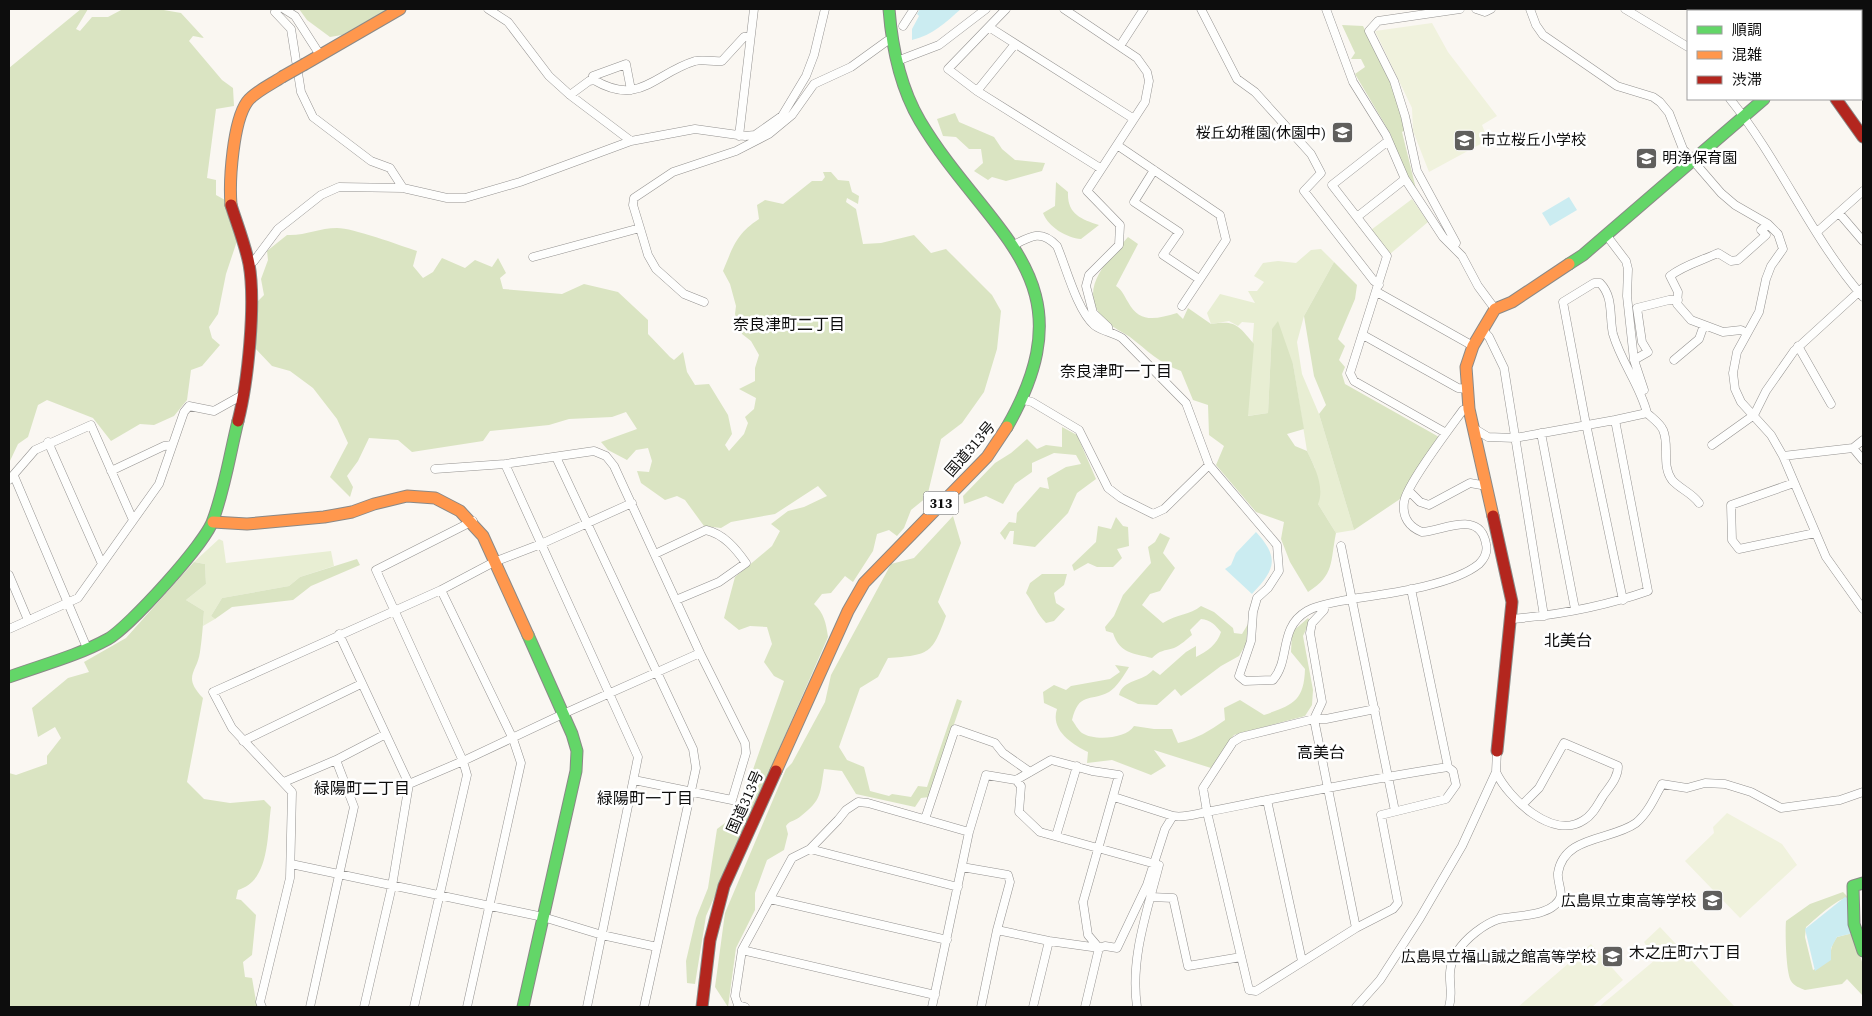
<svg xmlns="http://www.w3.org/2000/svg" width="1872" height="1016" viewBox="0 0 1872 1016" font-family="'Source Serif 4','Noto Sans JP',serif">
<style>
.green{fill:#e8eed3}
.forest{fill:#dae4c2}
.pitch{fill:#f0f2dd}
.water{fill:#cbecf1}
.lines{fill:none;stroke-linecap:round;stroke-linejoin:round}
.canal{stroke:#cbecf1;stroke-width:9}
.street-casing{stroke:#949290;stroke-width:9}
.fast-casing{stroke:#8a8987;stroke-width:13}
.slow-casing{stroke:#8a8987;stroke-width:13}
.jam-casing{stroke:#8a8987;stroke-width:13}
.street{stroke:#fefefd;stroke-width:8}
.fast{stroke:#63d668;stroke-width:11}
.slow{stroke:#ff974d;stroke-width:11}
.jam{stroke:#b3261e;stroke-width:11}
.slow-bridge-casing{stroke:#8a8987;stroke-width:13;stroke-linecap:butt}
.slow-bridge{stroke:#ff974d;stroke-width:11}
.labels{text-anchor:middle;stroke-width:5;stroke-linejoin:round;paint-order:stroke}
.shield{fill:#fff;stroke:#565656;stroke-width:1}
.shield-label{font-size:14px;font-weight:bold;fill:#0d0d0d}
.poi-label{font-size:15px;fill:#0d0d0d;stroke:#fff;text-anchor:end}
.street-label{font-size:15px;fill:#0d0d0d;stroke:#fff}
.neighbourhood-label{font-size:16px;fill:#0d0d0d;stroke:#fff}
</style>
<rect width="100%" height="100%" fill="#faf7f2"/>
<path class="green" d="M1412 199 1428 222 1390 254 1371 230Z
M1321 249 1334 262 1304 316 1297 342 1302 374 1319 414 1354 530 1336 533 1318 504 1315 468 1307 451 1293 364 1272 329 1268 413 1247 416 1254 323 1242 322 1238 326 1229 321 1211 324 1207 313 1220 294 1255 303 1248 291H1257L1264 282 1254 276 1263 263 1278 261 1296 263 1311 250Z
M219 539 223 541 226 563 331 551 334 566 300 577 289 586 222 598 211 616 215 619 203 626 204 611 186 600 206 584 205 564 194 562Z"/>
<path class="forest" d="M81 9H88L76 29 80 31 92 17H108L123 9H158L181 13 204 38 193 36 189 41 222 80 233 88 234 106 216 109 207 178 216 180V195L225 200 237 241 226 274 218 314 209 327 212 338 220 345 202 366 191 370 187 400 174 416 154 425 140 424 111 441 93 418 47 400 38 405 28 437 18 444 9 463V68Z
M299 9H388L342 35 330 37 307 20Z
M1342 25 1363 26C1380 59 1400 92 1405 130L1402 132 1417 193 1406 176 1390 133 1355 74 1365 67 1361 59H1351L1355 53Z
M955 113 959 122 994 137 1002 149 1015 160 1045 163 1042 171 1006 181 992 177 988 180 974 171 983 163 981 149H969L956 137 943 136 937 119Z
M823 172H831L838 180 849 181 852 192 859 196 858 204 847 198 846 202 856 209 863 244 881 243 914 235 931 253 946 249 992 295 1001 311 997 349 984 392 962 423 941 439 927 497 911 510 904 528 897 536 889 530 877 534 873 551 853 582 845 576 831 593 822 594 814 604C824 613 826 623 828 637L706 916 695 984 687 983 686 961 696 918 708 888 717 829 733 817 742 801 784 681 774 676 764 662 772 644 767 627 750 626 739 630 724 618 735 577 772 546 780 531 771 524 788 511 804 507 827 496 818 486 775 514 731 522 721 528 704 526 685 500 677 496 665 500 641 483 637 471 649 472 652 461 648 448 636 450 627 460 608 450 601 442 637 429 626 412 612 417 569 419 549 425 490 431 483 441 412 452 398 440 369 438 358 461 347 476 353 487 350 497 330 477 348 443 337 419 313 388 290 371 272 366 253 346 257 302 264 295 261 279 268 260 267 251 287 235C305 236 319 228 337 228 353 228 399 245 417 251L413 266 423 278 433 272 442 258 465 268 475 260 492 267 498 258 506 273 500 278 503 289 562 294 584 284 618 292 648 320V334L670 357 674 360 683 352 687 372 695 385 709 384 728 415 732 434 725 445 729 451 744 434 748 423 745 417 754 409 756 398 739 389 755 381V368L759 355 751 341 742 334 735 314 736 306 730 284 723 271C733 247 736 234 759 219L757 205 765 200 783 204 812 181H822L825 177Z
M1056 182 1068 192C1067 214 1081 219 1099 225L1081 239C1067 238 1048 227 1043 213L1055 206Z
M1128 237 1138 244 1116 286C1123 291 1123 294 1128 302 1140 324 1156 319 1177 313L1183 319 1188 308 1211 324C1237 320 1238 326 1254 344L1248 416 1268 413 1272 329 1278 321 1293 364 1304 429 1287 434 1295 446 1307 451C1315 467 1325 488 1318 504L1336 533C1330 562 1335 575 1308 592L1290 562 1281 539 1284 522 1256 512 1216 465 1224 446 1209 435 1208 405 1193 400 1181 371C1160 364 1147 350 1130 337 1123 332 1113 328 1107 322 1074 291 1107 262 1128 237Z
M1334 262 1357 285 1355 299 1338 339 1345 346 1339 360 1345 367 1342 374 1345 384 1439 437 1400 499 1354 530 1319 414 1326 405 1314 376 1304 316Z
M1062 427 1077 435 1096 479 1077 493 1068 513 1035 547 1013 544 1014 531H1010L1005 540 1000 533 1009 522 1016 523 1017 513 1040 487 1049 489 1047 478 1066 467 1081 464 1076 455 1054 453 1032 463V472L1015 484 1003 504 986 496 964 504 963 496 995 463 1011 453 1027 439 1037 449 1046 445 1062 447Z
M953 516 961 543 938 602 946 616C932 654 930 655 888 658L878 677 860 688 839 747 847 760 864 767 870 791 889 796 892 794 911 797 918 786 927 787 957 699 962 701 929 797 921 798 915 807 856 794 842 771 824 769C820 793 822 800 801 816 796 821 790 820 786 826L788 834 784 850 767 860 755 893V910L736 948 728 1007 715 987 725 913 786 769 792 763 825 702 831 675 891 564 914 558Z
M1116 517 1123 526 1128 527 1129 546 1117 549 1122 558 1113 567H1097L1088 563 1074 571 1072 565 1096 542 1098 526 1111 529Z
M1160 533 1170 538 1163 553 1175 568 1160 591 1150 594 1142 605 1163 623C1177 614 1190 615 1201 606L1214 612 1233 628 1234 633 1242 634 1248 624 1246 644 1239 656 1221 666 1181 696 1175 689 1157 705 1138 704 1119 695C1123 679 1143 682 1153 670L1160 675 1186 652 1196 646V657C1207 651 1217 645 1221 632 1215 625 1211 620 1201 619L1190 630 1192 635C1187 639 1181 645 1174 648 1164 651 1160 650 1152 658 1133 653 1120 654 1113 633L1106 631 1105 627 1114 616 1123 595 1151 563 1148 547 1155 542Z
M357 559 360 565 311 586 293 600 232 607 215 619 211 616 222 598 289 586 300 577Z
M194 562 205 564 206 584 186 600 204 611C203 625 202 638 200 652 197 673 182 676 203 698L187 782 204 799 230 803 264 800 271 807C267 835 270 881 238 890L236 899 241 900 256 915 252 955 243 962 245 977 252 978 257 1007H9V773L16 775 47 764V756L61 738 55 727 38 737 32 708 68 678 89 672 84 662 126 638Z
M1042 574H1067L1064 585 1054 593 1056 603 1065 609 1054 621 1046 623C1037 614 1034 604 1026 593L1030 583Z
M1308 618 1310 621 1303 636 1313 690 1312 705 1305 716 1234 735 1211 768 1154 750 1166 766 1151 775 1112 760 1087 763 1088 752C1072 744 1050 730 1057 709L1044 703 1043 692 1054 685 1066 690 1071 686 1110 679 1120 672 1115 665 1129 667C1125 674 1116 688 1109 692 1089 702 1079 692 1072 720 1075 724 1078 730 1082 733 1094 741 1126 739 1134 726L1154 729H1172L1178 743C1197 739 1209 731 1225 720L1224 708 1240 700 1264 715C1292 705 1304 702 1305 669L1291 652 1292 632Z
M1843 892 1849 898C1839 896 1814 920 1806 927L1805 937 1813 970C1842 956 1823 956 1837 937L1853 933 1863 965V996L1847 979 1842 984 1805 990C1800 988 1794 986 1791 981 1786 973 1785 932 1786 921L1810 904Z"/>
<path class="pitch" d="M1432 23 1448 52 1497 116 1482 125 1488 140 1429 172 1413 131 1412 108 1375 31Z
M1727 813 1782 844 1797 865 1740 918 1685 861 1714 833 1713 827Z
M1660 927 1735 1007H1599L1655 960 1644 942Z
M1591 944 1623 980 1592 1007H1518Z"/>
<path class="water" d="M920 9H961C946 22 933 35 912 40V29L919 16 917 14Z
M1569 197 1577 210 1550 226 1542 213Z
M1256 532C1280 558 1275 570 1252 594L1225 569 1231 565 1236 553Z
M1845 897 1849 899 1853 933 1837 937 1831 948V960L1815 971 1805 929Z"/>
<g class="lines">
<path class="canal" d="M1851 9 1853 10"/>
<defs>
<path id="street" d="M278 9 275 12 291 29 301 92 313 117 371 161 390 168 403 188
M284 9 295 16 320 55
M488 9 508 22 549 76 570 95 631 141
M1006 9 948 69 977 91 1100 168
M1064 9 1137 58 1147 72 1149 81 1145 102 1087 191 1120 225 1119 245 1089 275 1086 286 1093 313 1108 327 1109 332
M1201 9 1237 79 1255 92 1311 154 1321 173 1304 191 1374 281 1379 285
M1326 9 1353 82 1386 135 1405 179 1443 237 1462 256 1478 286 1495 309
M1476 9 1485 12 1491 9
M1530 9 1536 25 1543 35 1617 86 1653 97 1660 102 1669 113 1683 149 1721 193 1735 205 1768 224 1778 234 1783 249 1771 266 1766 279 1759 312 1737 352 1733 373 1735 389 1741 402 1771 435 1783 456 1826 557 1863 609
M1625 9 1688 47
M1724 9 1728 11
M903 26 914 9
M1861 26 1863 29
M989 27 1134 119
M1120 46 1144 9
M897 61 939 45 986 9
M594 80 593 76 626 64 631 90
M977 91 1015 44
M570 95 589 81 594 80C640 107 655 73 695 61 703 59 713 62 722 61L744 37 750 36
M1730 99C1780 161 1811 237 1863 297
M739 136 754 9
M1388 141 1332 185 1387 256 1350 373 1354 381 1446 433
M1117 145 1220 215 1226 240 1182 306
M1154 170 1134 202 1179 232 1163 255 1199 279
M1839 213 1863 241
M1357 217 1405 179
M1817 232 1863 191
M1607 236 1626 261 1628 269 1627 296 1634 360 1644 390 1641 391
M1014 245C1032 235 1042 230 1057 246 1066 267 1077 310 1094 325 1103 332 1113 332 1122 338L1186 403 1209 465 1277 545 1279 571 1268 588 1257 598 1253 612 1251 641 1239 676 1245 681 1273 680C1291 659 1278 628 1307 611 1319 604 1338 602 1351 599 1385 594 1452 586 1479 564 1484 559 1488 552 1486 544 1480 509 1443 531 1422 532 1409 527 1402 517 1404 502 1407 484 1450 428 1463 410L1469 409
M1453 247 1456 243 1417 171 1405 116 1394 81 1369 31 1378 21 1460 9
M533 257 640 228
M249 264 254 261 278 229 321 195 339 187 403 188 447 198H465L520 182 631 141 695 129 745 136 755 135 782 116 806 76 814 55 825 9
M1377 292 1473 346
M704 302 684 294 656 269 648 255 640 228 633 205 634 198 673 172 736 151 769 134 792 115 814 84 851 67 887 41
M1482 329 1489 337 1504 368 1544 616
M1747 333 1741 330 1723 332 1691 320 1677 304 1678 292 1670 276C1684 265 1701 261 1718 253L1731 261 1738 260 1766 235 1761 230 1768 224
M1363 335 1458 388 1466 389
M1798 346 1831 404
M1634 360 1648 352 1642 342 1637 308 1669 300H1678
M1674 360 1699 339 1704 325
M1024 400 1032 402 1079 430 1108 488 1121 498 1153 514 1164 509 1209 465
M1615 420 1647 413C1652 418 1660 423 1663 430 1670 445 1661 465 1672 480 1680 489 1692 493 1699 503
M1475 429 1488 437 1515 438 1615 420 1648 591C1605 606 1558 615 1512 619
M1541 433 1575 609
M48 442 102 564
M1712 445 1754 415 1766 391 1794 351 1863 288
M1853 448 1863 460
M1783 456 1853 448 1863 440
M556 457 693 749 696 768 644 1007
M505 464 638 757 587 1007
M435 469 505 464 594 451 606 456 614 466 700 653 745 743 746 753 732 800 634 780
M111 471 164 446 172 445
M14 476 87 648
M9 480 35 450 91 425 133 520
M1794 483 1731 505 1732 540 1739 549 1815 533
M1409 491 1420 502 1429 505 1470 483 1487 486
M1341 546 1395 811
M655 554 706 530C724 534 736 549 746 563L719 582 676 600
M9 575 28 620
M1411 589 1448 767
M441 590 513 739 521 763 467 1007
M1623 600 1585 419 1563 302 1594 283H1600C1614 297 1609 317 1613 334 1621 362 1640 385 1647 413
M1324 606V610L1312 623 1310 633 1322 702 1314 719 1356 928
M9 629 78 598 159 484 184 412 189 406 214 411 239 397 244 398
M339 634 409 784 392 886 364 1007
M243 741 361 684
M1496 772C1508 798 1553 841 1584 820 1593 815 1598 804 1603 796 1610 786 1618 778 1618 766L1564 743 1539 788 1522 805
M1016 780 1021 786 1019 812 1040 832 1159 865C1147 912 1130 958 1137 1007
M284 782 336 760 384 735
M409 784 463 761 563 714 700 653
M1114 797 1173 816
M1267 800 1302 961
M925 819 955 729 995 743 1003 753 1030 772
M1056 836 1077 766
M810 849 958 887
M291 864 543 917 602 935 657 947
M962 867 1008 875 1010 882 997 930 1049 941 1099 948 1105 946 1117 948 1147 885 1165 829 1173 816C1185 818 1195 814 1207 812 1287 796 1367 779 1448 767L1453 771 1456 785 1446 799 1381 815 1398 903 1393 909 1356 928 1256 991 1249 990 1207 812 1203 788 1233 742 1241 737 1314 719H1326L1375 709
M1151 897 1173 898 1188 966 1241 957
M770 899 947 940
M742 950 935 995
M262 1007 260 1002 290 878 292 792 232 728 213 692 441 590 494 562 541 544 632 503
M310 1007 354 807 336 760
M414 1007 467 775 463 761 376 570 473 521
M745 1007 738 1005 735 996 742 950 792 858 810 849 838 820 846 810 858 802 868 803 969 832
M932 1007 969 832 986 775 1016 780 1051 760 1092 771 1119 775 1083 902 1088 935 1099 948 1085 1007
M981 1007 997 930
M1033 1007 1049 941
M1356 1007 1380 980 1420 918 1462 846 1496 772 1497 751
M1449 1007C1455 987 1443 975 1457 952 1466 938 1484 924 1499 919 1517 915 1554 917 1561 896 1561 888 1557 879 1558 873 1564 835 1611 841 1636 823 1648 813 1655 797 1662 784L1687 788 1705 783 1725 784 1751 792 1781 808 1840 800 1863 792"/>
<path id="fast" d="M889 9C892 48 900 87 920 121 988 235 1093 277 1007 427
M1569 264 1583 255 1764 99
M9 677C42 665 77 656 108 639 129 627 206 543 213 520 225 488 230 453 238 421
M1863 883 1853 886 1854 924 1863 951
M523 1007 576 771 577 751 572 734 528 635"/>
<path id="slow" d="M1861 16 1863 14
M305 64 400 9
M231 205C229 180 233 122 247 102 254 92 272 84 282 77
M1493 516 1469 409 1466 367 1473 346 1495 309 1512 302 1569 264
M213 522 247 524 324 517 352 512 374 504 407 496 435 498 460 511 483 536 528 635
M776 771 848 611 864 583 987 457 1007 427"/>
<path id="jam" d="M1836 99 1863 137
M231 205C237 224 245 244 249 264 256 303 248 382 238 421
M1493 516 1512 602 1497 751
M702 1007 710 940 724 886 776 771"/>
</defs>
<use href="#street" class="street-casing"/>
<use href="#fast" class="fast-casing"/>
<use href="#slow" class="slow-casing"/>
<use href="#jam" class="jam-casing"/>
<use href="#street" class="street"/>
<use href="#fast" class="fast"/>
<use href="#slow" class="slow"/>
<use href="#jam" class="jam"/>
<defs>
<path id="slow-bridge" d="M282 77 305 64"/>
</defs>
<use href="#slow-bridge" class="slow-bridge-casing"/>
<use href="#slow-bridge" class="slow-bridge"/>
</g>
<defs>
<symbol id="school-square" viewBox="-11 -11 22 22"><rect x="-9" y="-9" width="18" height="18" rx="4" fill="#605f5d" stroke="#fff"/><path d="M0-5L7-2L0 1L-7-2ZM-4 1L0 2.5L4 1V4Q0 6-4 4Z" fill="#fff"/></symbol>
</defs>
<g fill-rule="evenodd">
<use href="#school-square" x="1330" y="120" width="25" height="25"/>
<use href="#school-square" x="1452" y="128" width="25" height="25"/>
<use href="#school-square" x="1634" y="146" width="25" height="25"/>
<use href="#school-square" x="1700" y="888" width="25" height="25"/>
<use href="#school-square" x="1600" y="944" width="25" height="25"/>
</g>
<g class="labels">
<rect class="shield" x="923.5" y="491.5" width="35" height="23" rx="4"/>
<g class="shield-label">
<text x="941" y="508">313</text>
</g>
<g class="poi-label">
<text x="1326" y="138">桜丘幼稚園(休園中)</text>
<text x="1481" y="145" text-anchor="start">市立桜丘小学校</text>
<text x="1662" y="163" text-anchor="start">明浄保育園</text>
<text x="1696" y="906">広島県立東高等学校</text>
<text x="1596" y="962">広島県立福山誠之館高等学校</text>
</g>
<g class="street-label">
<text transform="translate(970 449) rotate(-49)" y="5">国道313号</text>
<text transform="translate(745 802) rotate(-66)" y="5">国道313号</text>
</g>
<g class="neighbourhood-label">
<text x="789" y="330">奈良津町二丁目</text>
<text x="1116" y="377">奈良津町一丁目</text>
<text x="1568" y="646">北美台</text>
<text x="1321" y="758">高美台</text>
<text x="362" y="794">緑陽町二丁目</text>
<text x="645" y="804">緑陽町一丁目</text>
<text x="1685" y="958">木之庄町六丁目</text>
</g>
</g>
<rect width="1872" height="1016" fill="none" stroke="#0d0d0d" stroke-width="20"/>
<rect x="1687" y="10" width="175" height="90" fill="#ffffff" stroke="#9e9e9e"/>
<rect x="1697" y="26" width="25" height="8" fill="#63d668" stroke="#9e9e9e"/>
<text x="1732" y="35" font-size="15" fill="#0d0d0d">順調</text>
<rect x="1697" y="51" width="25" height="8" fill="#ff974d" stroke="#9e9e9e"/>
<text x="1732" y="60" font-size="15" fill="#0d0d0d">混雑</text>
<rect x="1697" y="76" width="25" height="8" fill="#b3261e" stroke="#9e9e9e"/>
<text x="1732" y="85" font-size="15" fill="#0d0d0d">渋滞</text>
</svg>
